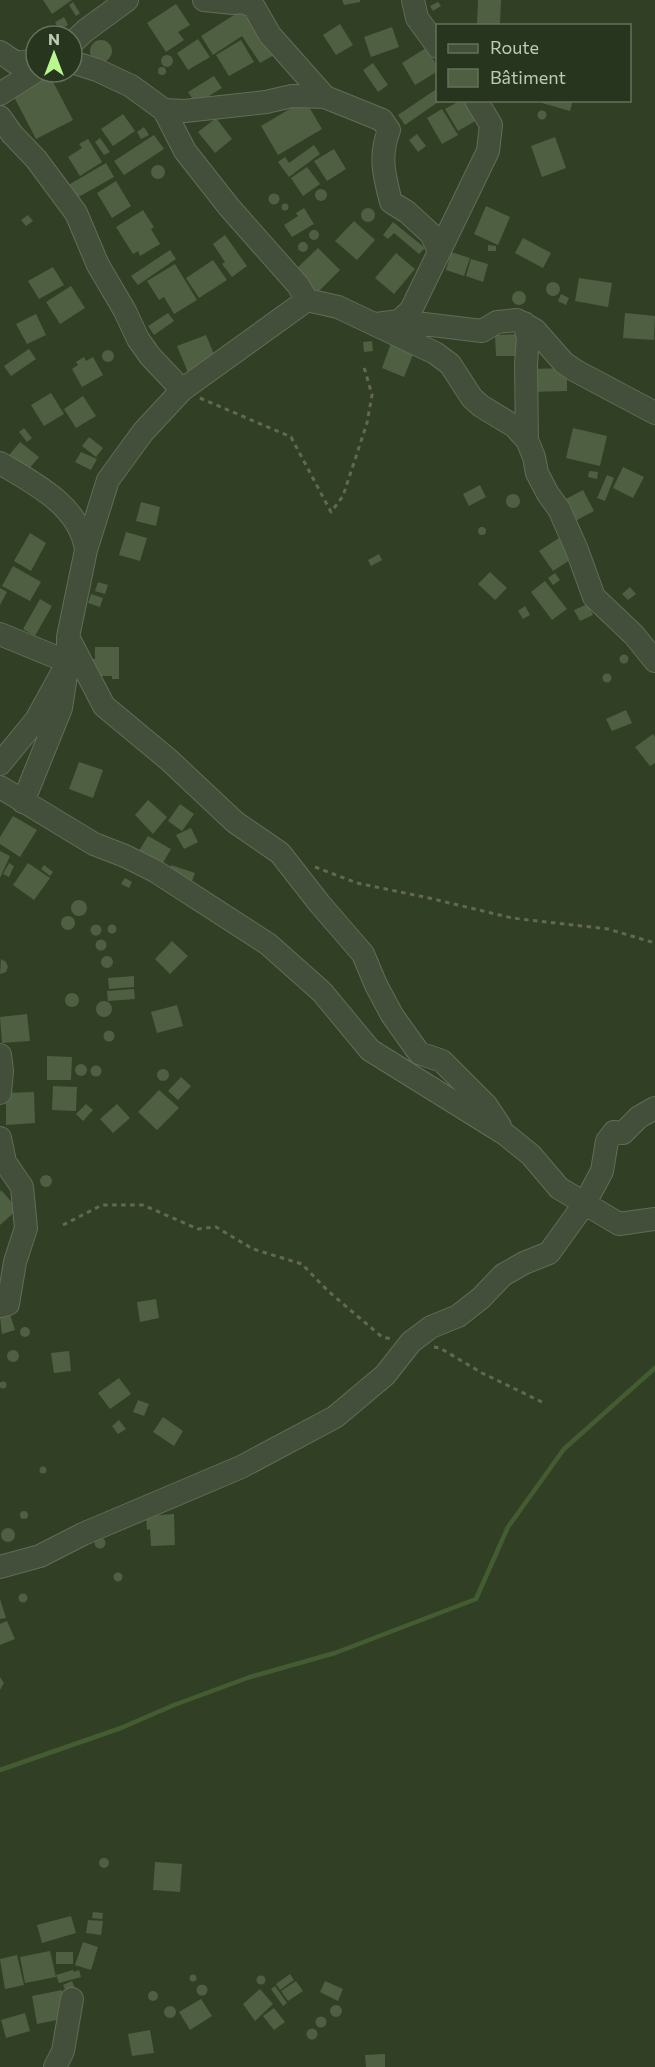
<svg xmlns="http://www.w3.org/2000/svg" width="655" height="2067" viewBox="0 0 655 2067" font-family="Commissioner,sans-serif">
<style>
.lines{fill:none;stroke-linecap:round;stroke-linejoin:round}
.stream{stroke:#435c31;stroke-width:4.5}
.building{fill:#4f5f41}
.minor-casing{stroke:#616d57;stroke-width:24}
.path{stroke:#656851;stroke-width:3;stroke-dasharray:4.5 4.5;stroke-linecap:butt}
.minor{stroke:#434f3a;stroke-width:22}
</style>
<rect width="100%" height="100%" fill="#314025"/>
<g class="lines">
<path class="stream" d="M0 1770 121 1728 174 1705 250 1677 335 1653 476 1599 508 1527 564 1449 655 1368"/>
</g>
<path class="building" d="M43 0H72L52 14Z
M342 0H360V2L344 5Z
M478 0H501L500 25 477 24Z
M73 2 80 13 76 16 69 5Z
M438 2 441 6 433 11 430 6Z
M176 4 190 25 178 32 184 40 166 52 147 23Z
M245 8 274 55 260 63 242 36 213 55 201 36Z
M64 17 68 25 59 30 55 22Z
M340 24 353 45 336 55 323 35Z
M392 27 399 47 371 57 364 37Z
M198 39 210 57 188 70 177 53Z
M241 40 254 62 229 76 216 55Z
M90 51a11 11 0 1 1 22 0a11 11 0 1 1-22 0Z
M426 48 438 67V71L415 85 402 63Z
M161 61a6 6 0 1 1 12 0a6 6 0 1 1-12 0Z
M373 63 388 85 378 92 363 70Z
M158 71a4 4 0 1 1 8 0a4 4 0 1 1-8 0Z
M50 76 73 120 36 139 13 95Z
M214 76 222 88 196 104 188 92Z
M438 88V100H441L405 125 398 115Z
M305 100 322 129 278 155 261 126Z
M461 100H465L477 120 458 131 445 109Z
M543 100H573L570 111 542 103Z
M442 109 458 135 442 144 427 118Z
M537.5 115a4.5 4.5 0 1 1 9 0a4.5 4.5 0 1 1-9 0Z
M123 114 135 131 113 146 101 129Z
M216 118 232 139 215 153 198 132Z
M144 127 149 135 141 139 137 132Z
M417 134 426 146 418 152 409 140Z
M154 135 164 149 124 175 114 161Z
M555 137 566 168 542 177 531 146Z
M100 138 110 152 104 155 95 142Z
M88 139 102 162 80 176 68 157 82 148 79 144Z
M314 145 320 154 289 177 278 162 285 157 289 163Z
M334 149 346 169 327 181 314 161Z
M106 163 114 177 73 200 65 187Z
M151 172a7 7 0 1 1 14 0a7 7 0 1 1-14 0Z
M307 167 320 184 303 196 291 178Z
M116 181 131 206 112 218 97 193Z
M315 195a6 6 0 1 1 12 0a6 6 0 1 1-12 0Z
M268.5 199a5.5 5.5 0 1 1 11 0a5.5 5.5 0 1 1-11 0Z
M281.5 207a3.5 3.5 0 1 1 7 0a3.5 3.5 0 1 1-7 0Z
M486 206 510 217 498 245 474 234Z
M361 215a7 7 0 1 1 14 0a7 7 0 1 1-14 0Z
M304 208 314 224 292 237 284 225 298 216 296 213Z
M143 210 154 227 151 229 160 244 140 256 138 251 133 254 116 227Z
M28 215 33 221 26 226 21 220Z
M354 221 375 240 357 260 335 241Z
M393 222 425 248 419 254 394 233 388 239 383 235Z
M309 235a5 5 0 1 1 10 0a5 5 0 1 1-10 0Z
M225 235 247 266 232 277 222 264 225 262 213 244Z
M523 238 551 253 543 268 515 253Z
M298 247a5 5 0 1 1 10 0a5 5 0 1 1-10 0Z
M488 245 496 246V251H488Z
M318 248 340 270 317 293 295 270Z
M170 250 176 259 138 285 131 276Z
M451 252 470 258 464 276 446 270Z
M396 253 415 269 394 294 375 278Z
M471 259 488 264 483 282 466 276Z
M213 260 227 280 199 298 186 278Z
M175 264 197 300 174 314 164 297 159 300 147 281Z
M53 267 64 285 39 299 28 281Z
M579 278 612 283 608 307 575 301Z
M546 289a7 7 0 1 1 14 0a7 7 0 1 1-14 0Z
M71 286 85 308 60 324 46 302Z
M512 298a7 7 0 1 1 14 0a7 7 0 1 1-14 0Z
M561 294 569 298 566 305 558 301Z
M168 313 174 321 154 335 148 326Z
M625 313 655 316 654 340 623 338Z
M36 314 46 335 27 344 16 324Z
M521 334 522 356H496L495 335Z
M206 335 218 364 189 375 177 346Z
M372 341 373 351 364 352 363 342Z
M391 343 414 352 404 377 382 368Z
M29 349 36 359 11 376 4 366Z
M102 356a6 6 0 1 1 12 0a6 6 0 1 1-12 0Z
M84 357 86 361 93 357 103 375 82 387 72 369 78 365 76 362Z
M567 368V391L530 392 529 369Z
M51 393 64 414 44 426 31 405Z
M83 396 96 416 76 428 64 409Z
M24 428 32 438 27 442 19 432Z
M573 428 607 436 600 466 566 458Z
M89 437 103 448 96 457 82 446Z
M20 442 39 457 23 476 5 460Z
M81 452 97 459 91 470 75 462Z
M623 467 644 477 633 498 613 488Z
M589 471 598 472 597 479 588 477Z
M607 475 614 478 605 501 597 498Z
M480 485 486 497 469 506 463 494Z
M583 490 594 511 575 521 564 500Z
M506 501a7 7 0 1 1 14 0a7 7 0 1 1-14 0Z
M141 502 160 507 156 526 136 521Z
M478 531a4 4 0 1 1 8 0a4 4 0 1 1-8 0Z
M126 532 147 538 140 561 119 555Z
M30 533 46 543 31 571 14 561Z
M559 538 573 558 553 571 539 551Z
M379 554 382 560 371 566 368 560Z
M13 566 41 582 30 601 2 586Z
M490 572 507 588 495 600 478 584Z
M555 573 560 580 553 585 548 578Z
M545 581 567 609 552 620 531 592Z
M98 582 108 585 105 594 95 591Z
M630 587 636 594 628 600 622 594Z
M0 588 7 592 0 605Z
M91 594 103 598 100 607 88 603Z
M40 599 52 606 35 636 23 629Z
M588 604 593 615 580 621 574 610Z
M525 606 530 615 523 619 518 611Z
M95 647H119V679H112V676H96L91 659H95Z
M619.5 659a4.5 4.5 0 1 1 9 0a4.5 4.5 0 1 1-9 0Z
M602.5 678a4.5 4.5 0 1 1 9 0a4.5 4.5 0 1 1-9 0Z
M626 710 632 723 612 731 606 719Z
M653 734 655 737V763L650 766 635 747Z
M79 762 103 770 93 798 69 789Z
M148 800 167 817 153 834 135 815Z
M180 804 194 814 182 831 168 821Z
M13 816 37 830 20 857 0 844V837Z
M191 828 198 842 184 849 176 835Z
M148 836 171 849 160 868 137 854Z
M0 851 10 856 0 878Z
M9 863 14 866 9 877 3 874Z
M28 863 50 878 34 900 13 885Z
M44 865 53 872 50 876 41 869Z
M171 865 195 873 191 884 167 875Z
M125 878 132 882 129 888 121 884Z
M71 908a8 8 0 1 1 16 0a8 8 0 1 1-16 0Z
M61 923a7 7 0 1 1 14 0a7 7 0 1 1-14 0Z
M107.5 929a4.5 4.5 0 1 1 9 0a4.5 4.5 0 1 1-9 0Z
M90.5 930a5.5 5.5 0 1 1 11 0a5.5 5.5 0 1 1-11 0Z
M95.5 945a5.5 5.5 0 1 1 11 0a5.5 5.5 0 1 1-11 0Z
M172 941 188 956 170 974 155 959Z
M101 962a6 6 0 1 1 12 0a6 6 0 1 1-12 0Z
M1 959 6 962 8 967 6 972 0 974Z
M134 976V987L109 989 108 978Z
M134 989 135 999 108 1001 107 991Z
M65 1000a7 7 0 1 1 14 0a7 7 0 1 1-14 0Z
M96 1009a8 8 0 1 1 16 0a8 8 0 1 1-16 0Z
M177 1005 183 1026 157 1033 151 1012Z
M27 1014 30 1041 2 1043 0 1017Z
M103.5 1036a5.5 5.5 0 1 1 11 0a5.5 5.5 0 1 1-11 0Z
M47 1056 72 1057 71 1080H47Z
M75 1070a6 6 0 1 1 12 0a6 6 0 1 1-12 0Z
M90.5 1071a5.5 5.5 0 1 1 11 0a5.5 5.5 0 1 1-11 0Z
M157 1075a6 6 0 1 1 12 0a6 6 0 1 1-12 0Z
M181 1077 191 1086 178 1100 168 1091Z
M53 1086 77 1087 76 1111 52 1110Z
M159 1090 179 1108 157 1130 138 1112Z
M34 1092 35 1123 6 1125V1093Z
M86 1104 93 1110 83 1121 76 1114Z
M117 1104 130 1118 113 1133 100 1119Z
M40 1181a6 6 0 1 1 12 0a6 6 0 1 1-12 0Z
M1 1190 18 1209 0 1225V1192Z
M156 1299 159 1318 140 1322 137 1302Z
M10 1314 15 1330 2 1334 0 1317Z
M20 1332a5 5 0 1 1 10 0a5 5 0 1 1-10 0Z
M7 1356a6 6 0 1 1 12 0a6 6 0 1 1-12 0Z
M69 1351 71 1371 54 1373 51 1353Z
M119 1378 131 1394 110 1409 98 1393Z
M-0.5 1385a3.5 3.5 0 1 1 7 0a3.5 3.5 0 1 1-7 0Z
M138 1400 149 1404 144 1416 133 1412Z
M163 1417 183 1431 174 1446 153 1432Z
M119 1420 126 1429 118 1434 112 1426Z
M39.5 1470a3.5 3.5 0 1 1 7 0a3.5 3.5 0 1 1-7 0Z
M20 1515a4 4 0 1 1 8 0a4 4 0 1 1-8 0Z
M174 1514 175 1545 151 1546 150 1529 147 1530 146 1516Z
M1 1535a7 7 0 1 1 14 0a7 7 0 1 1-14 0Z
M94.5 1543a5.5 5.5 0 1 1 11 0a5.5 5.5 0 1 1-11 0Z
M113.5 1577a4.5 4.5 0 1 1 9 0a4.5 4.5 0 1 1-9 0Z
M18.5 1598a4.5 4.5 0 1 1 9 0a4.5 4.5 0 1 1-9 0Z
M0 1599 6 1618 0 1619Z
M7 1621 15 1639 0 1645V1624Z
M0 1677 4 1683 0 1690Z
M99 1863a5 5 0 1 1 10 0a5 5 0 1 1-10 0Z
M155 1862 182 1864 180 1892 153 1890Z
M93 1912 103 1913 102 1919 92 1918Z
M71 1916 76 1933 42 1943 37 1925Z
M88 1920 103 1921 101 1935 86 1933Z
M83 1942 98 1947 91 1970 75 1965Z
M50 1951 56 1977 25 1983 20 1957Z
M56 1952H73V1964H56Z
M17 1955 24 1985 5 1989 0 1959Z
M73 1970 74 1972 79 1970 81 1977 59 1983 56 1975Z
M290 1974 294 1980 280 1990 276 1984Z
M189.5 1978a3.5 3.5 0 1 1 7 0a3.5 3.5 0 1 1-7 0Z
M256.5 1980a4.5 4.5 0 1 1 9 0a4.5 4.5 0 1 1-9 0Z
M72 1981 76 1991 67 1994 63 1985Z
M296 1981 303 1991 288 2001 281 1991Z
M325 1981 343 1989 338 2001 320 1992Z
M196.5 1990a5.5 5.5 0 1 1 11 0a5.5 5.5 0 1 1-11 0Z
M275 1986 287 2003 283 2006 271 1989Z
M260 1989 273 2004 255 2021 243 2004Z
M62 1990 67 2018 37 2024 32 1996Z
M148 1996a5 5 0 1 1 10 0a5 5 0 1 1-10 0Z
M201 1999 212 2016 190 2030 179 2012Z
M330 2011a6 6 0 1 1 12 0a6 6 0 1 1-12 0Z
M164 2012a6 6 0 1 1 12 0a6 6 0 1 1-12 0Z
M274 2008 285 2022 274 2030 263 2016Z
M25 2013 30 2031 6 2038 1 2020Z
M315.5 2022a5.5 5.5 0 1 1 11 0a5.5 5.5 0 1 1-11 0Z
M306.5 2034a5.5 5.5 0 1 1 11 0a5.5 5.5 0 1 1-11 0Z
M150 2030 154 2053 132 2056 128 2034Z
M385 2054V2067H366L365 2055Z"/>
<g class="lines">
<defs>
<path id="minor" d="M204 0 233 3 244 2 254 7 270 35 325 97
M413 0 417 18 438 47
M72 43 86 30 127 0
M0 52 16 63 36 60
M72 62 97 70 131 86 164 110 185 151 229 207 298 285 307 300
M0 94 36 71
M164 110 185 111 266 102 292 96 325 97 382 120 389 130C379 156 384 175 391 202L407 212 431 234 439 251
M0 117 12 134 36 159 76 213 98 265 125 311 138 339 150 356 182 390
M399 321 411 310 488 151 491 125 476 100
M524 323 528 338 526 364 527 440
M376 324 399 321 482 331 497 322 517 320 535 330 564 363 576 371 655 413
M0 463C35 484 80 506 86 550L68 637V662L36 720 0 764
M86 550 108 480 143 432 182 390 307 300 338 307 435 353 450 364 472 398 481 406 514 426 527 440 534 457 537 473 548 494 559 509 577 550 594 597 634 635 655 661
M0 634 68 662 61 708 23 802
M68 637 104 706 169 760 235 822 280 853 319 903 363 954 376 985 392 1015 419 1053 442 1061 486 1105 500 1126
M0 787 94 844 125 856 155 871 268 944 322 992 370 1050 505 1134 531 1155 559 1188 619 1224 655 1219
M0 1055 2 1071 0 1093
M0 1138 5 1162 22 1187 26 1228 15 1262 8 1304 0 1306
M0 1567 40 1556 83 1534 241 1467 335 1417 385 1375 411 1342 431 1327 458 1316 481 1298 503 1275 524 1263 549 1253 585 1203 602 1171 607 1141 614 1132 623 1133 639 1117 655 1108
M55 2067 63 2051 72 1999"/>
</defs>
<use href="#minor" class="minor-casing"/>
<path class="path" d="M200 398 291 437 331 512 343 496 367 423 372 395 364 367
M315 867 357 883 429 898 512 918 608 929 655 943
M63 1225 102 1205H143L198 1229 216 1227 253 1249 302 1264 328 1291 382 1337 392 1339
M434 1347 440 1348 482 1373 544 1403"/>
<use href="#minor" class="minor"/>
</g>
<rect x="436" y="24" width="195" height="78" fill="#28351e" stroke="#64715b" stroke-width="1.5"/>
<rect x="448" y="44" width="30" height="9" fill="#434f3a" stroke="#64715b" stroke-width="1.5"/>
<text x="490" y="54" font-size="18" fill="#becab6">Route</text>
<rect x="448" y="69" width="30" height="18" fill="#4f5f41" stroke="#64715b" stroke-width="1.5"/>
<text x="490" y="84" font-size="18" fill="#becab6">Bâtiment</text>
<g transform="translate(54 54)"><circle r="28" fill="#28351e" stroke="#64715b" stroke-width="1.5"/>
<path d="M0-4.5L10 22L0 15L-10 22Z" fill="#b7f78e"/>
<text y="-9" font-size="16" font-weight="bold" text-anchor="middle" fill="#becab6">N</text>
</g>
</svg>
